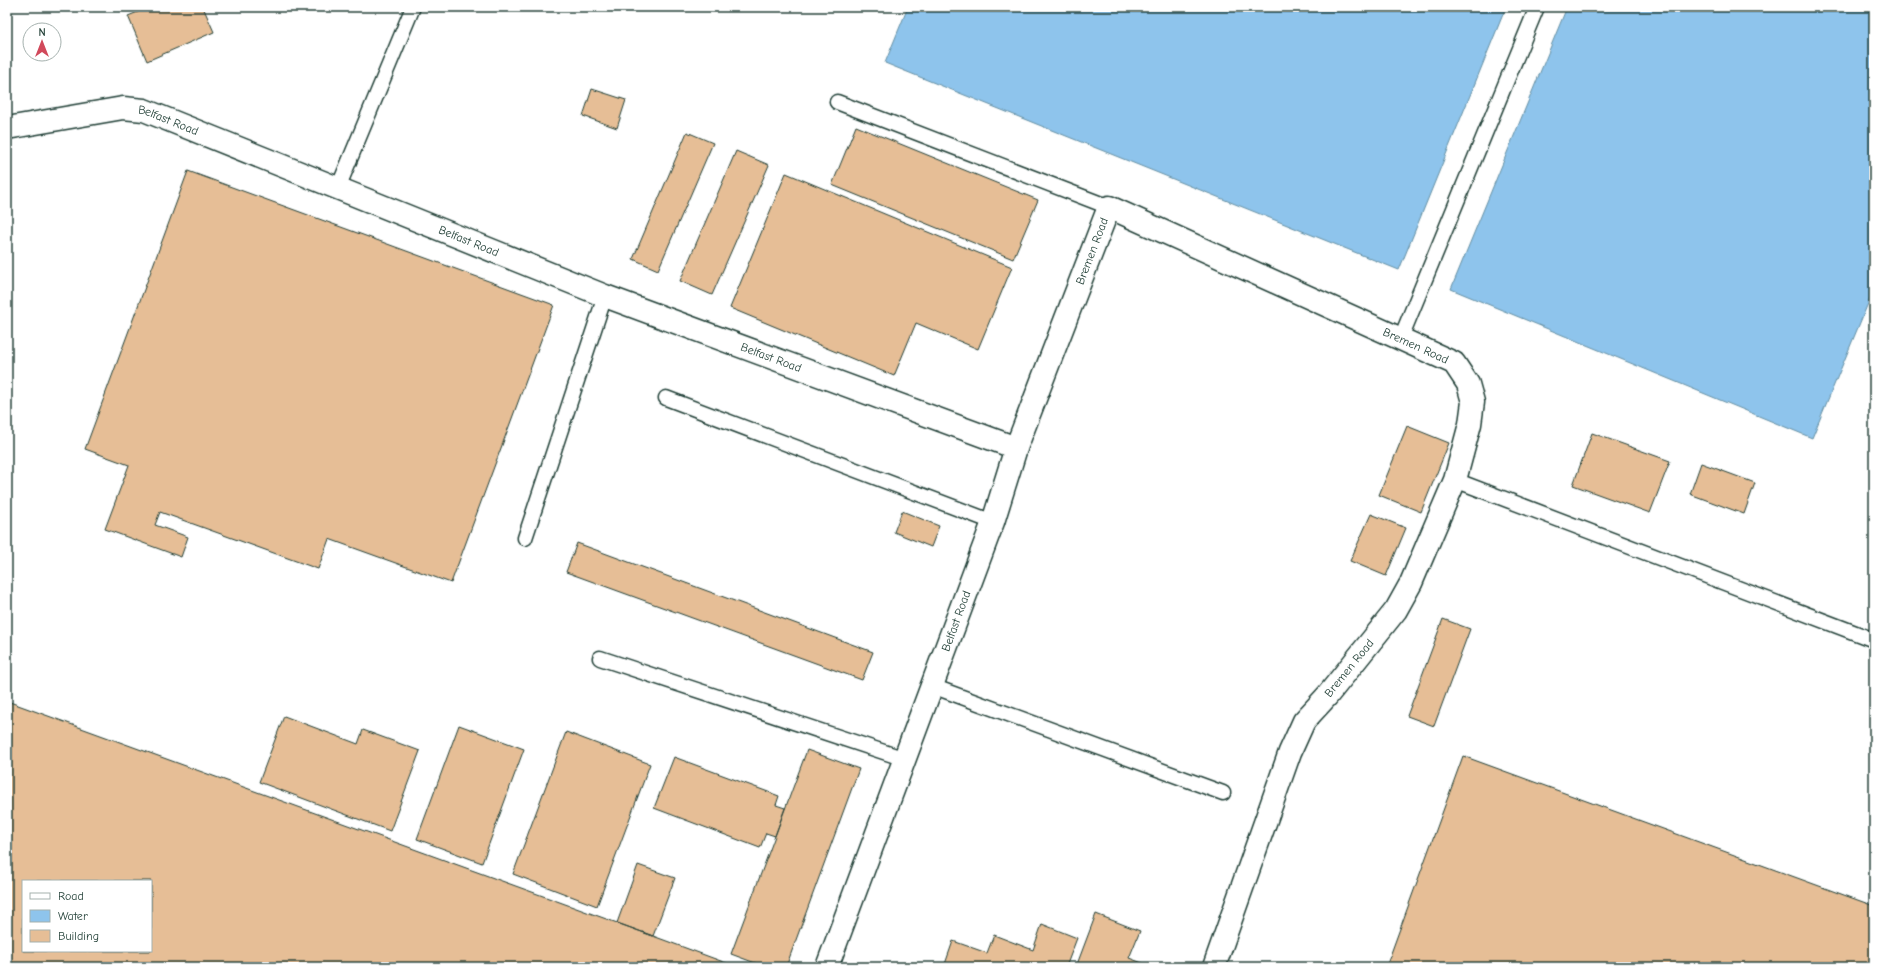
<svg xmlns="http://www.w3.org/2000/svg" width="1881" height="974" viewBox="0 0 1881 974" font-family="'Comic Neue',sans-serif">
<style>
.water{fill:#8ec4ec;stroke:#628ea2}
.building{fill:#e6be96;stroke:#1f3d34;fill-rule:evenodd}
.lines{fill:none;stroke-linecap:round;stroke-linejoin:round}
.lane-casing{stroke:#1f3d34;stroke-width:17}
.street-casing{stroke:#1f3d34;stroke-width:25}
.lane{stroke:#fff;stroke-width:14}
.street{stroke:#fff;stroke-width:22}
.labels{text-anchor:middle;stroke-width:3.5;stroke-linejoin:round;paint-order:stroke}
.street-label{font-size:12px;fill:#1f3d34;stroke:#fff}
</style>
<rect width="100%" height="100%" fill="#fff"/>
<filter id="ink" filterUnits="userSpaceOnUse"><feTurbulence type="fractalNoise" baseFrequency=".025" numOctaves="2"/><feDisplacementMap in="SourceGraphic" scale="8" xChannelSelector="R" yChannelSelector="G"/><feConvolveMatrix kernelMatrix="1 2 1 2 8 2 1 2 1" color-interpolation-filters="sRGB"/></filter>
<g filter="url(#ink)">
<path class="water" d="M908 7H1506L1399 270 885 63Z
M1567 7H1874V289L1812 438 1451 289Z"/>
<path class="building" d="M150 7H203L214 32 147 61 128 16Z
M592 89 626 100 617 128 583 116Z
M856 126 1038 200 1013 259 832 185Z
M687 132 713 143 658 270 633 259Z
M736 151 769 165 712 295 680 281Z
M188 171 554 305 451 583 329 539 318 569 160 512 155 525 188 537 181 557 105 529 129 465 85 449Z
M786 173 1012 267 978 349 916 323 894 376 730 308Z
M1407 426 1449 443 1421 512 1379 495Z
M1592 433 1670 461 1650 513 1573 485Z
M1701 463 1755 483 1744 514 1690 494Z
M902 511 939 526 931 547 894 532Z
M1371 514 1406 528 1386 576 1350 561Z
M577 543 873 652 862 680 566 572Z
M1443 619 1470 629 1434 726 1407 716Z
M7 701 653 936 737 967H7ZM23 881H151V951H23Z
M284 716 358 744 363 730 420 751 390 831 259 782Z
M459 725 524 749 482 863 417 839Z
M566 732 650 764 597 906 513 874Z
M807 750 859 769 786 967H766L731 954Z
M1463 756 1874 906V967H1386Z
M674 757 779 796 776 805 785 808 775 836 766 833 760 848 654 808Z
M638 865 675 878 653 936 617 923Z
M1096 914 1140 931 1129 958 1153 967H1076Z
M1042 924 1077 938 1066 967H944L953 941 987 953 994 935 1033 950Z"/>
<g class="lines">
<defs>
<path id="lane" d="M837 102 1109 207
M338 188 413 7
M1400 340 1537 7
M666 398 993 522
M1455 480 1874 640
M525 538 605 296
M600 658 905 759
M932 686 1223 793"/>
<g id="street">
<path id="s1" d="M7 128 123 108 144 110 605 296 1016 448 993 522 827 967"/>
<path id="s2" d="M1016 448 1109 207 1454 363 1468 384 1473 402 1470 424 1455 480 1411 583 1396 610 1327 696 1304 721 1290 752 1214 967"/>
</g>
</defs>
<use href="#lane" class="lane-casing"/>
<use href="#street" class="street-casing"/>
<use href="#lane" class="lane"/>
<use href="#street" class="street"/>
</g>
</g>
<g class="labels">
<g class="street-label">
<text dy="4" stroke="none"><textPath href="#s1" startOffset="165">Belfast Road</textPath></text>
<text dy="4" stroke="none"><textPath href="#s1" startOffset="489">Belfast Road</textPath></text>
<text dy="4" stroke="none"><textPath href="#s2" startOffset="211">Bremen Road</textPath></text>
<text dy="4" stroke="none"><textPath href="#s2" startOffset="595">Bremen Road</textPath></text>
<text dy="4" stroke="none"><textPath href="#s1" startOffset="813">Belfast Road</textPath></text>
<text transform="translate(956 621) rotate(-70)" y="4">Belfast Road</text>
<text transform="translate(1349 668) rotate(-51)" y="4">Bremen Road</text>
</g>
</g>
<rect width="1881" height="974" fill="none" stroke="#fff" stroke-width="24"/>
<rect x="12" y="12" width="1857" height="950" fill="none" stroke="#1f3d34" stroke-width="1.5" filter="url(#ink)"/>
<rect x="22" y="880" width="130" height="72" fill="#ffffff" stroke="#a5b1ae"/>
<rect x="30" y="893" width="20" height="6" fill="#ffffff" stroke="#a5b1ae"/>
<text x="58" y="900" font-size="12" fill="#1f3d34">Road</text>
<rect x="30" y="910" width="20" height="12" fill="#8ec4ec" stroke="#a5b1ae"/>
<text x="58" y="920" font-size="12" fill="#1f3d34">Water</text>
<rect x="30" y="930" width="20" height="12" fill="#e6be96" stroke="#a5b1ae"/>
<text x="58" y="940" font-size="12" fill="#1f3d34">Building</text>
<g transform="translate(42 42)"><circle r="19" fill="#ffffff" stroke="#a5b1ae"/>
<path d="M0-3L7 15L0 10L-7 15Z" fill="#d1495b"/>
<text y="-6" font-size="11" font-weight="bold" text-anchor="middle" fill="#1f3d34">N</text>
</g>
</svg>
